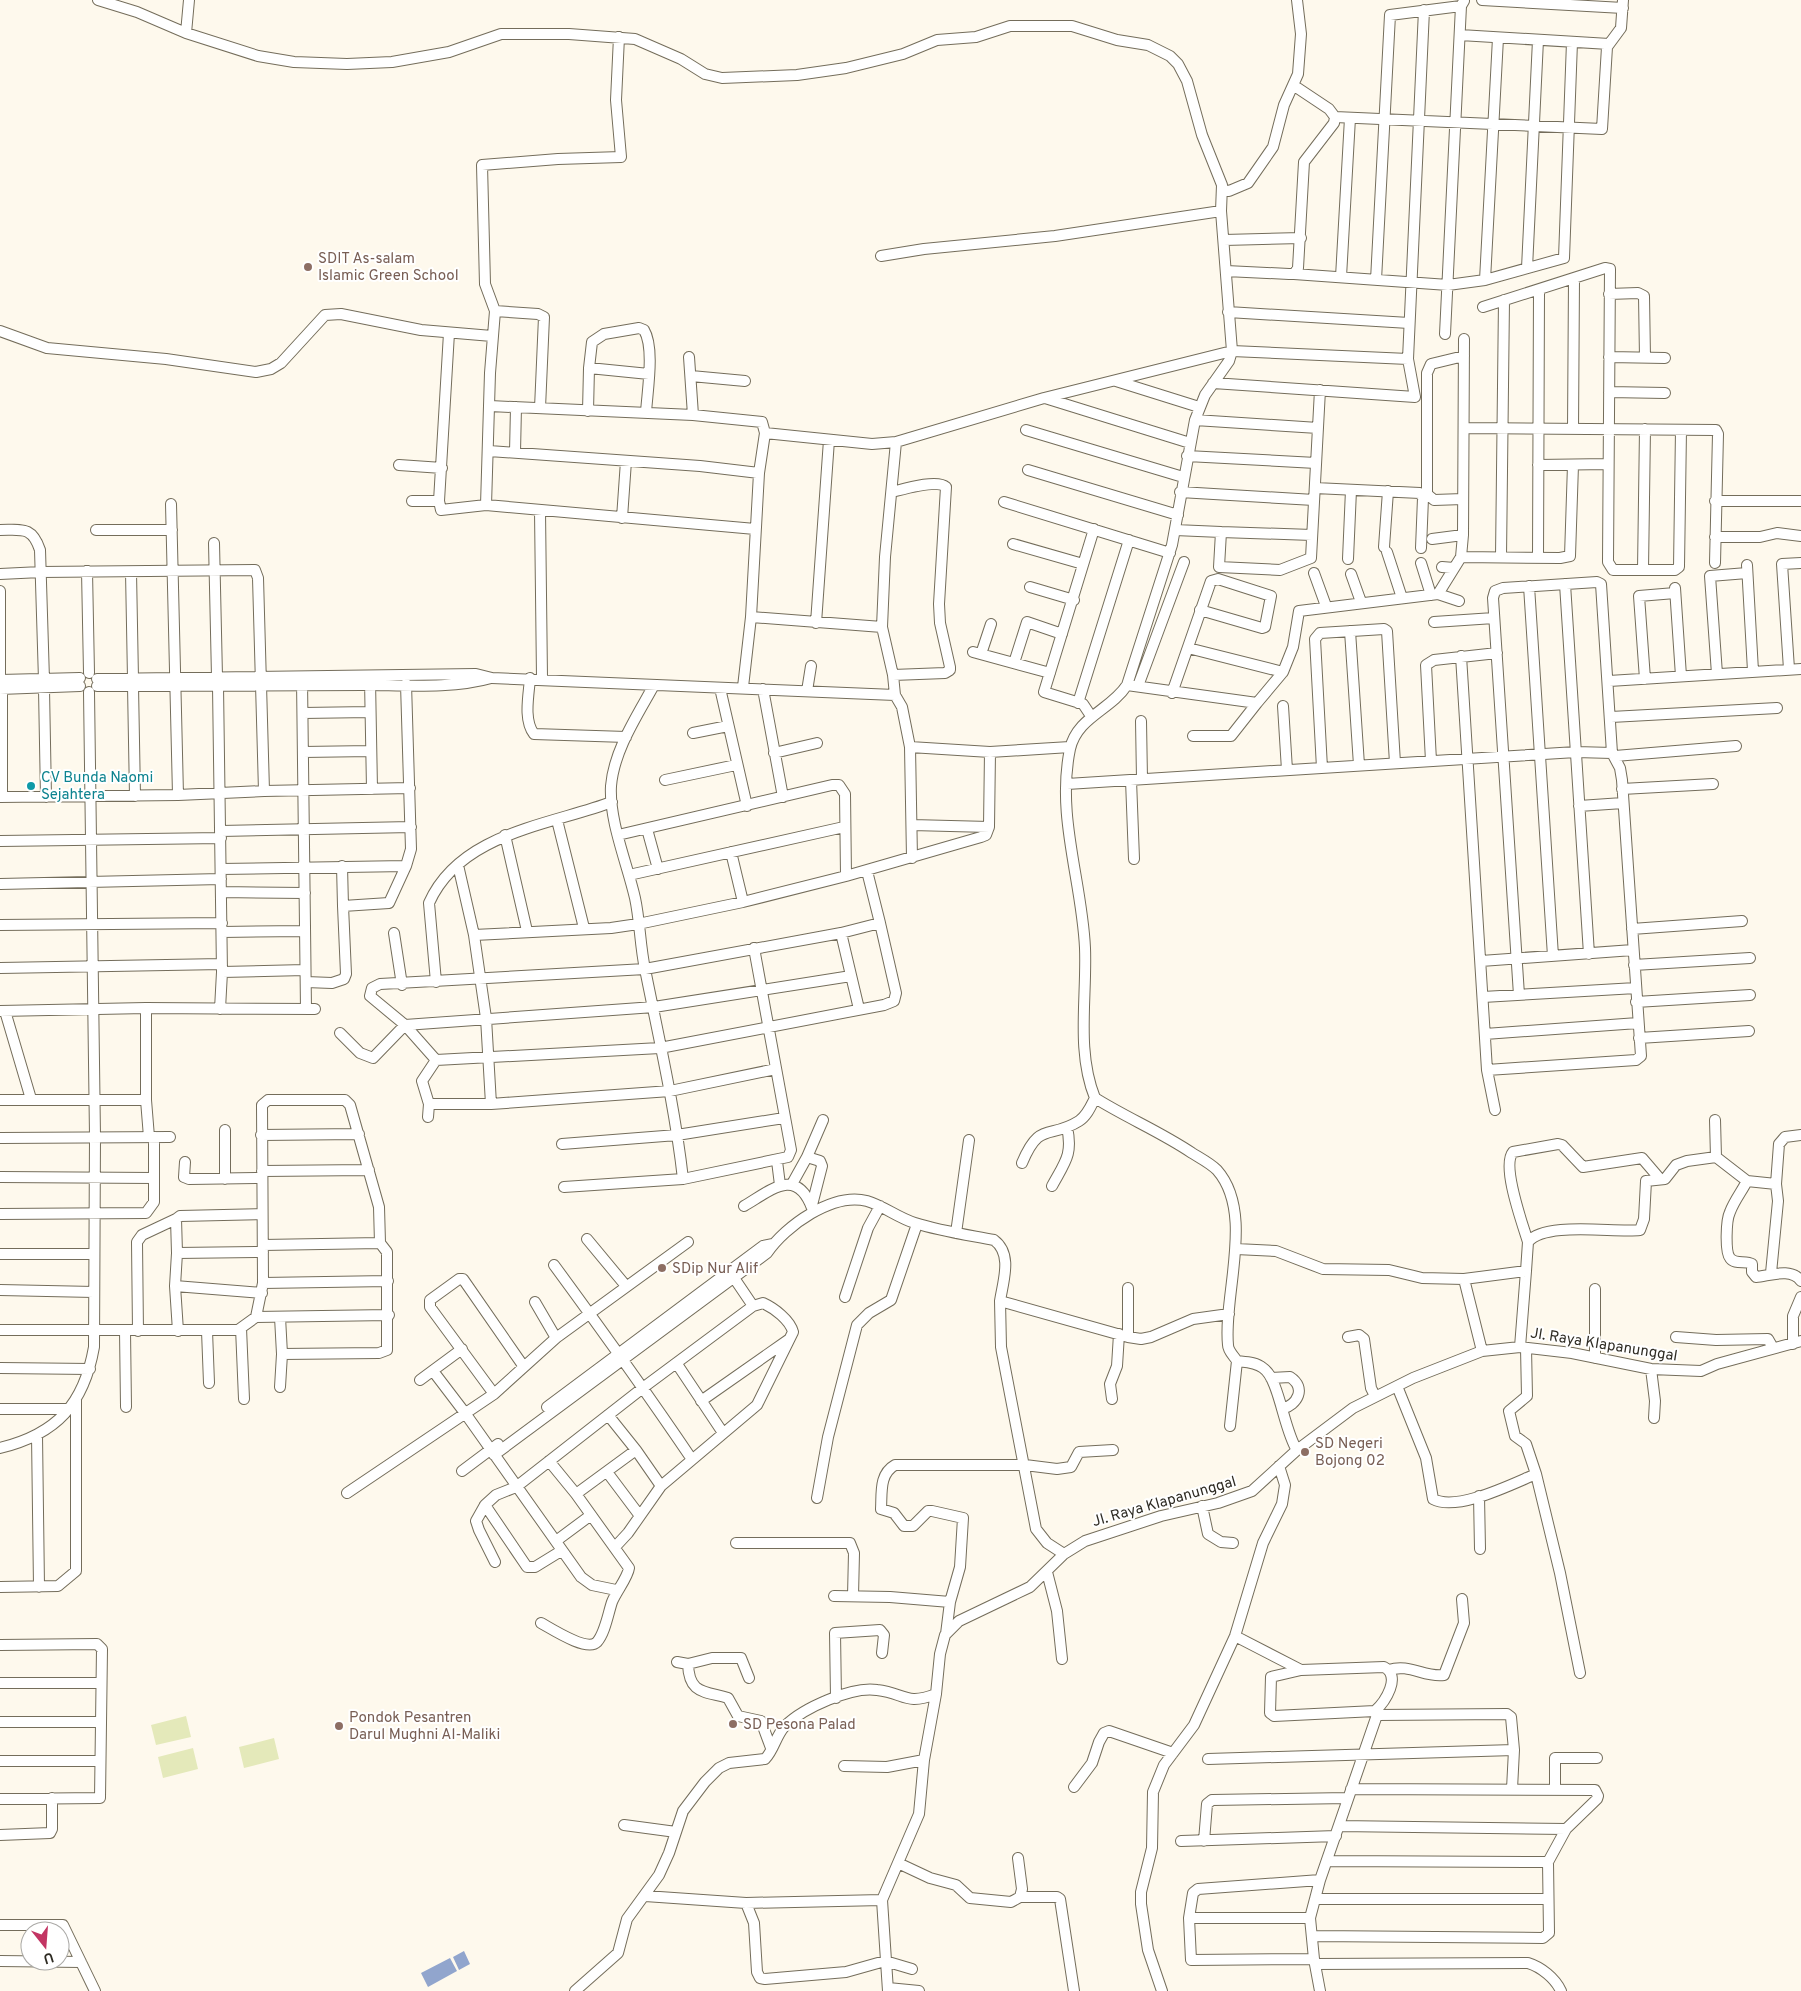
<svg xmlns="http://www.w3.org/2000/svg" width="1801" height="1991" viewBox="0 0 1801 1991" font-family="Overpass,sans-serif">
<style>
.green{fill:#e4e9ba}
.water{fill:#91a5cd}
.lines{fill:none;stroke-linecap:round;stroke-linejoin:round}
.minor-casing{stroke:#746d5b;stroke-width:12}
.minor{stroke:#fff;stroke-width:10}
.education-dot{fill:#8d6e63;stroke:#fff;stroke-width:2}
.culture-dot{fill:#0f9aa8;stroke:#fff;stroke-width:2}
.labels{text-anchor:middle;stroke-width:4;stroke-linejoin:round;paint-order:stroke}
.education-label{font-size:15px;fill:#785e54;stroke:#fff;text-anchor:start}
.culture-label{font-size:15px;fill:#0d838f;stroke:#fff;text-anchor:start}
.street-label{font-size:15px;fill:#2e2b23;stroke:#fff}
</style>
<rect width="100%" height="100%" fill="#fef9ed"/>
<path class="green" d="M186 1716 191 1737 156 1745 151 1725Z
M274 1738 279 1759 244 1768 239 1747Z
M193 1748 198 1769 163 1778 158 1757Z"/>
<path class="water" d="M464 1951 470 1964 459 1970 453 1957Z
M450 1958 457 1971 428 1987 421 1973Z"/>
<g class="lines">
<defs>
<path id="minor" d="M98 0 137 12 186 33 258 56 294 62 347 64 392 62 449 52 501 34H569L635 39 681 59 705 74 722 78 797 75 846 68 903 54 937 40 976 37 1010 26H1072L1117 40 1148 45 1170 56 1178 64 1187 81 1202 135 1222 185 1221 211 1232 351 1229 361 1205 395 1195 420 1172 545 1127 685C1111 710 1077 717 1070 749 1056 816 1082 881 1085 948 1087 998 1076 1051 1095 1098 1127 1118 1161 1132 1192 1153 1200 1158 1210 1163 1217 1170 1255 1213 1223 1294 1228 1345 1228 1351 1234 1356 1237 1361 1246 1362 1256 1362 1263 1368 1279 1378 1284 1431 1297 1450
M1482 0 1623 8
M186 33 189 0
M1460 35 1609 44
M1335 117 1602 129 1607 47 1621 28 1623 0
M1222 190 1229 191 1248 183 1273 147 1284 105 1298 74 1301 34 1297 0
M1224 240 1301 238
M881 256 924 249 1055 236 1221 211
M1527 268 1538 40
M1226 271 1289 274H1294L1298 268 1304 162 1334 123 1335 117 1329 109 1293 85
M1294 274 1448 285 1485 280 1564 258 1572 42
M1341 277 1350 118
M1376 280 1390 15 1461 6
M1485 280 1498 38
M1609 294 1638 293 1644 296 1645 358
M1483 307 1605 268 1610 269 1608 562 1613 570H1675L1679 567 1681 430
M495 311 538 314 544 317 540 408
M1228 312 1409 323
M0 331 47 348 166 359 256 372 271 369 281 363 325 315 341 314 421 330 492 336
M449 333 439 501 441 510 486 505 755 529
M1445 334 1461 6 1464 1
M689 357 693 415
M1609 357 1665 358
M589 368 649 374
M691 376 745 381
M1116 381 1199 407
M1213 383 1415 397 1408 359 1424 10
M1609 392 1665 393
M1045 398 1190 443
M490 406 693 415 762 422 765 433 759 473 751 617 743 687
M588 411 589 368 592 342 604 334 639 328 644 330C655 348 647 393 646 413
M1195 420 1318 428
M1464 428 1716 430 1718 434 1715 563
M1573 429 1574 279
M1026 430 1183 477
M765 433 872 444 896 442 1044 398 1232 351 1408 359
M896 442 885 557 882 627 893 675 895 695 902 707 910 747 912 858
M489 451 700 466 759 473
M515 452 516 407
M1187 456 1316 463
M399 465 442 468
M1538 465 1608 464
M1028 470 1178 515
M1315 488 1420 493 1423 498 1421 548
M892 492C904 489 937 479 946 487L939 604 940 623 950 667V670L945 673 893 675
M1180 492 1314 500
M1463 499 1434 500 1427 494V373L1431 364 1464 356
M412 501H439
M1715 501H1801
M1004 502 1170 553
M171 504 178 795
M486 505 490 373 495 311 485 284 482 165 558 159 621 157 616 100 619 37
M540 511 542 678
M622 518 626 461
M0 530C22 530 32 526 40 550L44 680
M96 530H172
M1175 530 1221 532 1219 567 1280 570 1311 558 1320 390
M1221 532 1312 535
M1715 537H1760L1777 533 1801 536
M1432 539 1463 535
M214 543 217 677
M1013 544 1083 564
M1384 547 1388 491
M1387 552 1402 598
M1461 557 1560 558 1570 556 1573 465
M1501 557 1504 300
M1538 558 1539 290
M1348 559 1351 490
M1421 563 1431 595
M1747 565 1753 671
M1442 567 1454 568
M1643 570 1645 429
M87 571 89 673
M131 572 133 679
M1314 573 1326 606
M0 574 41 572 255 570 258 578 264 791
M1351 574 1361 602
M1565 584 1589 954
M1529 586 1553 956
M1030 587 1074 600
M1675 588 1681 676
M0 591V680
M1438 594 1459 601
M751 617 882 627
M1434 622 1494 618
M816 623 829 440
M1350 631 1359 765
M1188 648 1283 672
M973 652 1050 673
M981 654 991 624
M1461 656 1487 1070 1495 1110
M1014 663 1027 622 1062 634
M1789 669 1782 564 1801 563
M1717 674 1710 576 1747 573
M530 678C529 694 523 720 534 734L626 737
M97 679 476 674 492 678 895 695
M1645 679 1639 596 1675 593
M0 680 80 678
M302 680 306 1009
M370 680 372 789
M1609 681 1801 669
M654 685C637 716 614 750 611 786 609 821 627 863 635 898 640 921 640 946 645 969 659 1039 675 1108 683 1179
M1127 685 1257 703 1283 672 1293 647 1299 611 1438 594 1461 557 1463 535 1464 339
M97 686C185 686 274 686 363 685 403 685 453 689 491 678
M133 686 135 796
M218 686 222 972 220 1009
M1138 686 1184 562
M720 688 747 806
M0 689 80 686
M44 689 46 797
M763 689 783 797
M807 691 811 666
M1172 693 1211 581 1218 579 1271 596 1265 627 1262 628 1200 610
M1078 703 1129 540
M1283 706 1287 770
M303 713 370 712
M1091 716 1083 704 1044 692 1094 529
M1611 717 1777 708
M1141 721 1142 779
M693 733 728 726
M1193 736H1231L1257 703
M910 747 990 752 1070 747
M303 752 371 751
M774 753 817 743
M1615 756 1736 746
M1431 761 1426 665 1434 660 1497 653
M1322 768 1315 639 1320 633 1384 629 1387 631 1395 763
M665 780 736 765
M1131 780 1134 859
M1067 784 1576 752 1612 753 1620 768 1622 780 1641 1056 1636 1060 1487 1070
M1622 789 1713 784
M0 797 178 795 264 791 410 788
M2 797V689
M1579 806 1623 803
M557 820 584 928
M912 825 989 827
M647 829 658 869
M221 831 411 827
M505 835 527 931
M618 835 832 785H839L845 794 846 876
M0 841 221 838
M731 852 743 902
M458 865 474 935 486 1018 491 1104
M342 866 343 906
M221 869 406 866
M867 871 880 923
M629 875 844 827
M0 884 221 879
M221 892 305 893
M0 925 222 923
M1632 929 1742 921
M222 932 305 931
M394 933 402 985
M841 933 859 1009
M474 935 611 928 638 924 743 902 846 876 981 837 986 835 989 827 990 752
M1481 961 1633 950
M1634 965 1750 958
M0 968 222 964
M222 972 305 970
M306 982 332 983 344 979 346 974 343 906 389 903 406 866 411 849 406 684
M436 982 429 903C460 833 550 825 612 802
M1519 995 1493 598 1495 591 1503 588 1597 582 1601 584 1612 753
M1483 997 1636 988
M1636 1002 1750 995
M146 1008V1100L149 1137
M0 1011 146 1008 315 1009
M5 1011 31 1099
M340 1033 360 1053 373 1058 405 1025 654 1007 851 976
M1485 1034 1638 1023
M1639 1038 1749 1031
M0 1100H146
M429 1104H491L670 1091 776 1069
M428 1117 429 1104 422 1081 436 1060 660 1048 884 1005 894 1001 896 993 880 923 841 933 645 969 380 984 372 988 370 996 405 1025 436 1060
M261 1135 359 1134
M0 1138 170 1137
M562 1144 677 1135 784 1118
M1716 1157 1747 1181 1776 1184
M777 1161 780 1185
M185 1162 184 1177 189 1179 262 1178
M1022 1163C1040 1120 1049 1140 1079 1121 1087 1116 1091 1106 1095 1098
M262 1171 369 1170
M0 1177 154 1178
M225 1179V1130
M1747 1181C1742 1191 1734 1201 1730 1212 1726 1220 1725 1252 1730 1258 1735 1265 1746 1260 1752 1264V1272L1756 1277C1769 1276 1791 1267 1801 1281
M792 1184 807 1157
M1052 1186C1065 1162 1073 1155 1067 1127
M564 1187 683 1179 788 1157 791 1150 754 948
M812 1205 822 1166 820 1161 807 1157 823 1120
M744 1206C770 1191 796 1166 812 1208
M0 1214 146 1213 154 1202V1137
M176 1219 180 1216 262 1214
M956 1233 969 1140
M587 1239 626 1286
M1528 1242C1523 1225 1501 1166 1513 1152L1558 1144 1562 1145 1583 1167 1642 1158 1660 1179
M263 1245 380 1243
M1236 1249 1276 1251 1323 1269 1389 1270 1422 1278 1464 1279 1526 1271 1520 1347
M0 1254H94
M554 1265C601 1329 647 1393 691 1458
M1526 1271 1528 1242C1545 1221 1614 1233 1640 1230L1644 1219 1646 1181 1665 1179 1676 1165 1687 1161 1716 1157 1715 1120
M730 1272 753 1306
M1771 1273 1778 1201 1776 1184 1779 1144 1785 1137 1801 1135
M1464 1279 1482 1351
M263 1283 388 1281
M175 1286 262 1293
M1595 1289V1358
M0 1290 94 1292
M845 1297 868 1228 880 1206
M1000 1301 1001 1347 1036 1529 1047 1543 1064 1554
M535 1302 556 1338
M256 1317 389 1315
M241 1328 244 1399
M0 1330H238L256 1317 263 1283 262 1105 268 1100H345L350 1105 379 1207 380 1243 387 1252V1350L379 1353 282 1354 280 1317
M125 1331 126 1407
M138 1331 137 1242 142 1235 176 1219 177 1253
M178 1331 175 1286 177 1253 263 1252
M207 1331 209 1383
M1128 1337V1288
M1348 1337 1359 1335 1364 1339 1371 1388 1375 1396
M1676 1337 1716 1340 1768 1339 1772 1346 1768 1350
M1793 1344V1316L1801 1297
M1526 1348 1527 1396 1509 1411 1515 1436 1526 1444 1536 1474 1560 1573 1580 1673
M677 1364 723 1433
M0 1368 90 1369
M1651 1369 1655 1401 1654 1418
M433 1371 465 1413 581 1577 592 1585 616 1590
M1271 1378 1290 1377C1307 1388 1297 1405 1282 1409
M420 1380 462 1349
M1397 1386 1426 1458 1433 1499C1457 1512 1512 1484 1536 1474
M280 1387 282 1354
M494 1394 430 1307V1300L459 1279H463L524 1367
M1112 1399 1110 1384 1117 1366 1119 1334
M701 1401 788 1340
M547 1407 763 1246 773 1244
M0 1409H69
M608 1415 636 1450 661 1486
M1230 1426 1237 1361
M37 1435 39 1587
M0 1448C57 1434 84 1404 94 1347L95 1136 89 692
M494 1455 767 1253C785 1226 833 1192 867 1201 884 1206 898 1218 915 1223 940 1231 968 1235 994 1240 1013 1254 1003 1281 1000 1301L1128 1337 1141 1339 1151 1337 1193 1319 1229 1314
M462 1471 498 1444
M607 1472 640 1516
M347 1493 494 1394 556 1338 688 1242
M576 1494 636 1450
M1479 1496 1480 1549
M817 1498 828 1437 857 1325 869 1313 891 1300 917 1224
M485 1505 476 1521 479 1530 495 1562
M1202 1506 1208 1534 1221 1542 1233 1543
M556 1541 591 1515
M736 1543H850L854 1553 853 1596
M561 1551 535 1567H527L485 1505 496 1495 516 1487 644 1387 753 1306 763 1303C774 1308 790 1320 793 1332L757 1405 661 1486 628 1533 615 1547
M1047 1572 1057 1611 1062 1659
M0 1587 58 1586 76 1571V1400
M834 1596 890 1597 950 1602
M541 1623C552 1629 587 1652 597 1642 605 1633 608 1614 612 1602 616 1592 628 1577 629 1568L576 1494 549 1461
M946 1634 950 1602 960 1567 963 1518 932 1511H928L913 1526H904L894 1513 881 1509C882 1493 879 1474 895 1465H1025L1057 1469 1071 1467 1079 1452 1113 1450
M1235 1636 1301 1670
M0 1645 97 1644 102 1649 100 1798 0 1799
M677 1662 688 1664C689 1694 704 1691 728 1698L738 1716 761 1721 771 1748
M688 1664 712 1658H741L749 1678
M1389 1670C1409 1663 1425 1678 1444 1675L1464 1623 1462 1599
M0 1683H100
M836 1698 835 1633 880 1630 884 1635 882 1653
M1377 1715 1507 1714 1511 1717 1514 1750
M0 1722H100
M1208 1759 1514 1750 1512 1789
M0 1761H100
M844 1766 887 1767 924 1760
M1074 1787 1092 1763 1099 1742 1104 1733 1109 1731 1173 1753
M1351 1789 1595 1790 1598 1796 1597 1799 1566 1829
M1555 1790V1758H1597
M624 1825 676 1832
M0 1835 50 1833 52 1829V1798
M1181 1841 1336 1836
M1204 1841 1207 1804 1212 1800 1348 1798
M1328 1861 1548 1862
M898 1863 930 1878 956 1885 970 1898 1011 1902 1020 1897 1022 1889 1018 1858
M645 1896 746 1903 754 1923 757 1972 760 1978 765 1979 846 1972 885 1961 912 1969
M1020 1897H1057L1060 1899 1074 1991
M1315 1899H1548
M746 1903 882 1900
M1189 1918 1193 1893 1198 1889 1320 1880
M1310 1918H1189L1191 1960 1314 1959
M0 1925H63L95 1991
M1313 1936 1543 1938 1549 1933 1548 1862 1566 1829 1339 1826
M0 1961 81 1962
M1315 1964 1528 1963C1541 1967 1555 1978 1561 1991
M888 1988 919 1991
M575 1991 618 1953 627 1919 659 1875 669 1853 683 1811 705 1782 719 1768 729 1763 765 1759C774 1750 776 1735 785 1726 803 1708 852 1686 877 1690 905 1693 905 1706 936 1694
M888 1991 882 1900 919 1814 924 1760 936 1694 940 1654 945 1635 959 1621 1030 1587 1064 1554 1085 1541 1161 1516 1218 1503 1252 1491 1297 1450 1353 1408 1413 1378 1482 1351 1520 1347 1572 1353 1651 1369 1701 1371 1717 1364 1801 1341
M1162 1991 1148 1950 1141 1904V1892L1152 1848 1153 1792 1164 1765 1194 1725 1235 1636 1263 1543 1282 1504 1285 1485 1279 1466
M1320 1991 1314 1959 1310 1918 1320 1880 1377 1715 1375 1711 1274 1716 1270 1713 1271 1677 1301 1670 1384 1667C1402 1676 1385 1702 1375 1711"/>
</defs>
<use href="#minor" class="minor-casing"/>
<use href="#minor" class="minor"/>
</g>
<g class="education-dot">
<circle cx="308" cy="267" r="5"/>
<circle cx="662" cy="1268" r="5"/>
<circle cx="1305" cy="1452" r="5"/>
<circle cx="733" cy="1724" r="5"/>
<circle cx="339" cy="1726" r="5"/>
</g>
<circle class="culture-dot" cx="31" cy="786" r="5"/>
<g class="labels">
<g class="education-label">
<text x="318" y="263">SDIT As-salam<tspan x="318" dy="17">Islamic Green School</tspan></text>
<text x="672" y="1273">SDip Nur Alif</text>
<text x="1315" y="1448">SD Negeri<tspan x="1315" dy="17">Bojong 02</tspan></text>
<text x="349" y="1722">Pondok Pesantren<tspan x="349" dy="17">Darul Mughni Al-Maliki</tspan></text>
<text x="743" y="1729">SD Pesona Palad</text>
</g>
<g class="culture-label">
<text x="41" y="782">CV Bunda Naomi<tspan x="41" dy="17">Sejahtera</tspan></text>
</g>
<g class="street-label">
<text transform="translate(1604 1344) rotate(9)" y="5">Jl. Raya Klapanunggal</text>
<text transform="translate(1164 1501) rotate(-16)" y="5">Jl. Raya Klapanunggal</text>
</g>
</g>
<g transform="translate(45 1946) rotate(163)"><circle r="24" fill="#ffffff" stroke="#abaaa7"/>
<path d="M0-4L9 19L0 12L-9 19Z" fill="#c33563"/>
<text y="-8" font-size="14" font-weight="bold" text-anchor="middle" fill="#2e2b23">U</text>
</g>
</svg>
